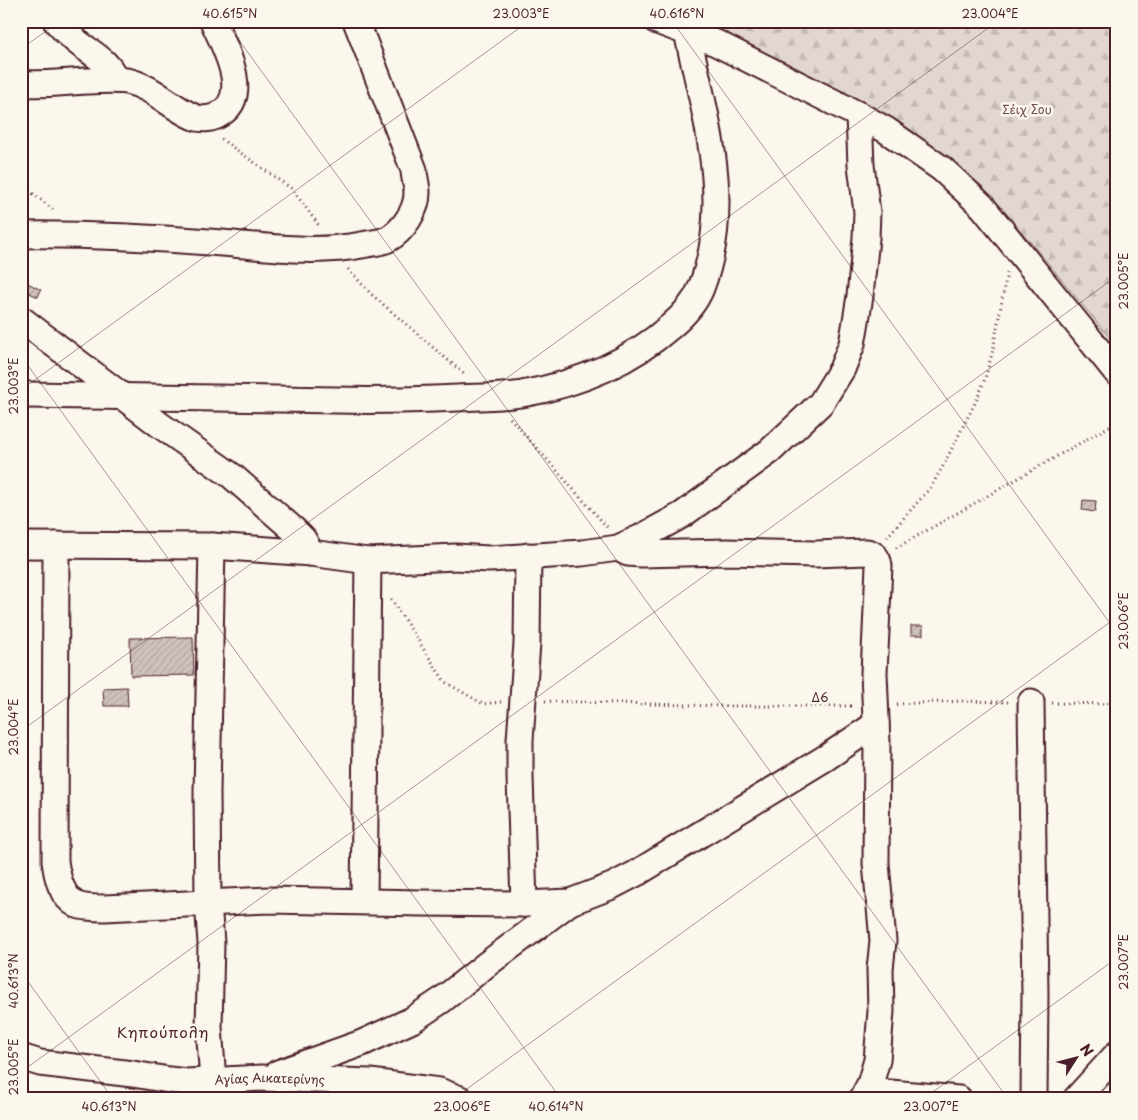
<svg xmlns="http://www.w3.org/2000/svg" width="1138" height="1120" viewBox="0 0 1138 1120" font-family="'Playpen Sans',sans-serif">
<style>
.forest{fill:url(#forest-firs);stroke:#967b7e}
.building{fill:url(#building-hatch);stroke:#4a1f2b}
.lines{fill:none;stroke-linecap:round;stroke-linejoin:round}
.minor-casing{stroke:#4a1f2b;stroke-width:29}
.path{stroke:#4a1f2b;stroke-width:3;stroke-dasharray:1 4;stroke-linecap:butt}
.minor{stroke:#fbf7ec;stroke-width:25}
.ticks{fill:none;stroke:#4a1f2b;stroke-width:1;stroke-opacity:0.45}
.labels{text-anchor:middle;stroke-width:5;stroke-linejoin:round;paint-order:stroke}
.park-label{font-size:12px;fill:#704d54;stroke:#fbf7ec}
.street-label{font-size:12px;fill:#4a1f2b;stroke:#fbf7ec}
.quarter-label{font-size:15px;letter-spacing:1px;fill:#4a1f2b;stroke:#fbf7ec}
.neatline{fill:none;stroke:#4a1f2b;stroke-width:2}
.ticks-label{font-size:12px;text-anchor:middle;fill:#4a1f2b}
</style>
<defs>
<pattern id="forest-firs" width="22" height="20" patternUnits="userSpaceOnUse" patternTransform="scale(1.25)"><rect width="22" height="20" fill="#e2d7d0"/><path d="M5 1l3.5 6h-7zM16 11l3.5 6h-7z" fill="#c3b8b3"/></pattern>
<pattern id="building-hatch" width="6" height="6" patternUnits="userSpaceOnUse" patternTransform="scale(1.25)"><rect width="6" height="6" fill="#cfc2bc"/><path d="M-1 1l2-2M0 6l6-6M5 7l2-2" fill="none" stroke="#b3a6a2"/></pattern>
</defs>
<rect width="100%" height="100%" fill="#fbf7ec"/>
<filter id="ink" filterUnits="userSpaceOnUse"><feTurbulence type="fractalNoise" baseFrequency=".02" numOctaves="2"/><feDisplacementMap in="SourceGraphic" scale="10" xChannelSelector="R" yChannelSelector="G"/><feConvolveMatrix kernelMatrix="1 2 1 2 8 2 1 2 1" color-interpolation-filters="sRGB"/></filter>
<g filter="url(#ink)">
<path class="forest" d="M688 21H1117V347L1038 251 981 185 929 145Z"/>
<path class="building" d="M22 280 41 290 38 297 21 289Z
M1083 500 1096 501 1095 512 1082 510Z
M911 626H923V635H911Z
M193 637 194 675 131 676 130 638Z
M127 687 128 706H104L103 688Z"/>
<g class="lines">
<defs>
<g id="minor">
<path d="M56 21C62 28 69 35 76 41 89 52 111 62 115 80"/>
<path d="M657 21 716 43 859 115 886 130 942 169 982 206 1117 373"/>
<path d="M21 84C43 84 64 83 86 81 99 81 114 79 127 81 154 87 170 107 194 117 202 120 213 119 220 114 252 95 224 46 213 21"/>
<path d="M21 235C88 234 155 238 222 243 269 247 315 254 362 245 370 243 380 243 388 239 403 231 417 210 417 193 417 185 414 177 414 170L356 21"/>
<path d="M21 319 160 425 232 476 295 531 303 539 311 553"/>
<path d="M21 395C126 396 231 399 335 400 376 401 417 400 458 398 479 397 501 397 522 394 577 384 629 363 671 326 684 315 695 303 701 288 734 203 705 116 687 32"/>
<path d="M21 545 212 546 311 553 368 561 456 557 489 559 582 553 618 548 640 538 682 515 770 451 821 403 842 369 852 344 855 327 860 296 866 238 867 212 861 165 859 115"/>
<path d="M56 545 55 861C57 876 61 897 77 905 85 908 96 908 105 908L268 900 422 903 524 904 570 902 612 886 637 873 827 757 876 724"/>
<path d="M212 546 207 792 208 902 211 943 209 1027 213 1080 234 1099"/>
<path d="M618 548 628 553 641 554 726 552 816 554 866 552C874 553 878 558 879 566L874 673 877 743 876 863 883 941 880 969 881 1011 877 1060 870 1084 862 1099"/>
<path d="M1031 702 1035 995 1034 1098"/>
<path d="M364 901 368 561"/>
<path d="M524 904 520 777V740L527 643 528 556"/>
<path id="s1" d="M21 1057 40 1063 133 1074 169 1080 187 1082 262 1078 370 1082 439 1091 460 1099"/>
<path d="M278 1073 362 1043 412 1020 442 1000 487 964 570 902"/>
<path d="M867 1091 959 1099"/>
<path d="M1076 1099 1117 1054"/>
</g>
</defs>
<use href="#minor" class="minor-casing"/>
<path class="path" d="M221 139 292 189 320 227
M21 184 56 212
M348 269 371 294 464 374
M510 418 607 527
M887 537 931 487 943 466 977 399 985 379 993 350 1007 273
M896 548 1117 422
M391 599 445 682 483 704 501 702
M545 701 722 706H854
M1052 703 1117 704
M897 704 961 701 1009 702"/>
<use href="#minor" class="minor"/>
</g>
</g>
<path class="ticks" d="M225 21 1008 1099M672 21 1117 633M21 49 60 21M21 356 561 1099M21 390 529 21M21 731 998 21M21 972 113 1099M21 1072 1117 276M453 1099 1117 617M923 1099 1117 958"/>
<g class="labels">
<g class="park-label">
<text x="1027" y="114">Σέιχ Σου</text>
</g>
<g class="street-label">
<text x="820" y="702">Δ6</text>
<text dy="4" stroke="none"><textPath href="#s1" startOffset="251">Αγίας Αικατερίνης</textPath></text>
</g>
<g class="quarter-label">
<text x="163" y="1038">Κηπούπολη</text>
</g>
</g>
<rect width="1138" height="1120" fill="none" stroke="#fbf7ec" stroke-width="55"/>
<g transform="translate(1076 1058) rotate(54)" stroke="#fbf7ec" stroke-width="4" paint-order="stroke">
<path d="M0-4L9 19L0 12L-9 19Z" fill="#4a1f2b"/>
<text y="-8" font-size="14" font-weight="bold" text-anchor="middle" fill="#4a1f2b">N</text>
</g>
<rect x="28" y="28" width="1082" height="1064" class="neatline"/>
<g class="ticks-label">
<text x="230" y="18">40.615°N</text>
<text x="521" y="18">23.003°E</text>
<text x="677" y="18">40.616°N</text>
<text x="990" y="18">23.004°E</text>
<text transform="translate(1124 281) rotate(-90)" y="4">23.005°E</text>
<text transform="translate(14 386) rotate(-90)" y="4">23.003°E</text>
<text transform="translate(1124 621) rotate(-90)" y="4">23.006°E</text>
<text transform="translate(14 727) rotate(-90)" y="4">23.004°E</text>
<text transform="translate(1124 962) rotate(-90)" y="4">23.007°E</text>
<text transform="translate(14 981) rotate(-90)" y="4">40.613°N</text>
<text transform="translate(14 1067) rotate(-90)" y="4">23.005°E</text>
<text x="109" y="1111">40.613°N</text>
<text x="462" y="1111">23.006°E</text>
<text x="556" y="1111">40.614°N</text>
<text x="931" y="1111">23.007°E</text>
</g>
</svg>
